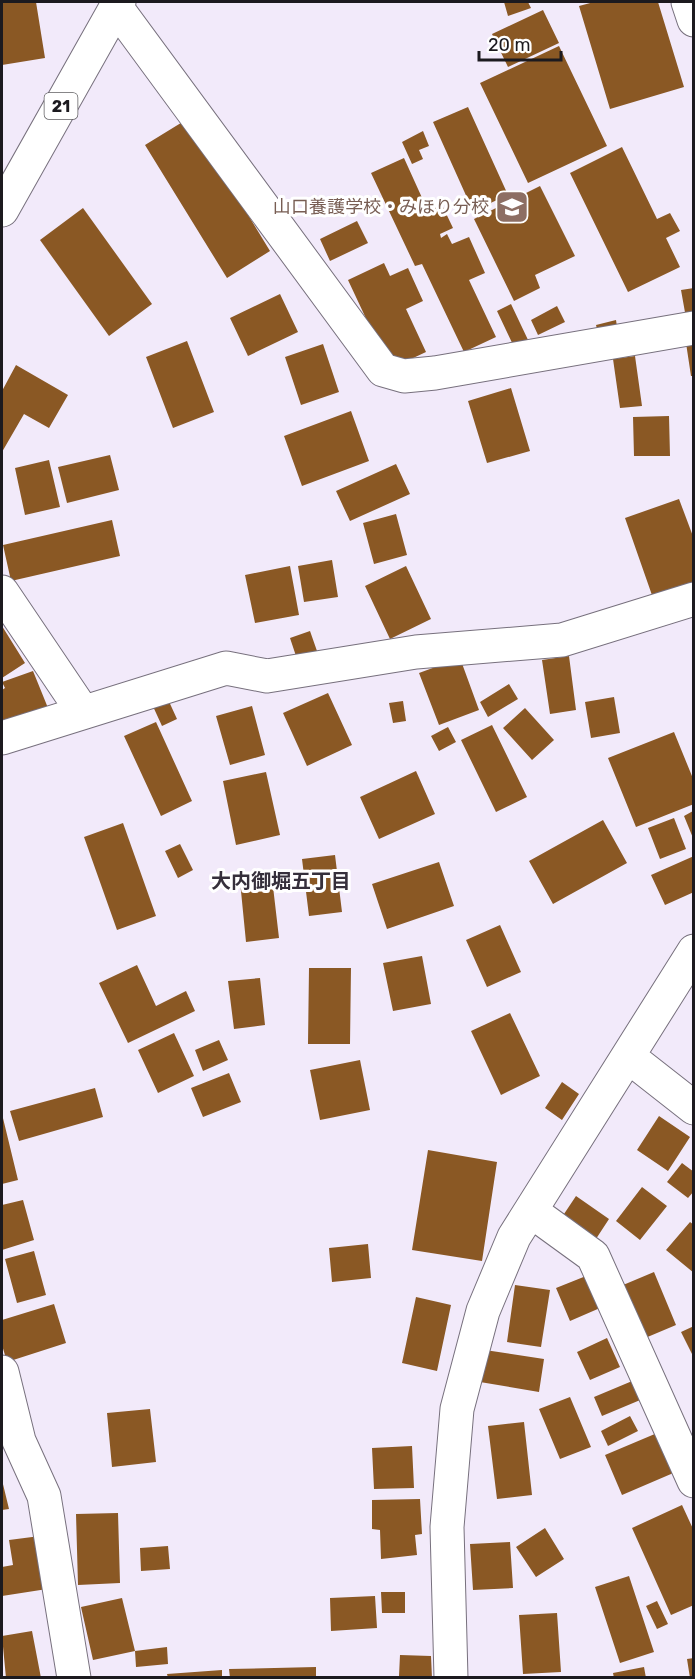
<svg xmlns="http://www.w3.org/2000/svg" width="695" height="1679" viewBox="0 0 695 1679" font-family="Rubik,'Noto Sans JP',sans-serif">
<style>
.building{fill:#8a5824}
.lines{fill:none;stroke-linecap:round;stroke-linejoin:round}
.minor-casing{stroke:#77707d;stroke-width:35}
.major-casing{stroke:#77707d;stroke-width:35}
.minor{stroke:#fff;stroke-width:33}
.major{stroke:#fff;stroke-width:33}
.labels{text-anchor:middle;stroke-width:6;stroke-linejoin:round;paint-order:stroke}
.shield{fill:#fff;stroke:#605f62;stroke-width:1.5}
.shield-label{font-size:16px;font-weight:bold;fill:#1c1a1f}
.education-label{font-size:18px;fill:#785e54;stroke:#fff;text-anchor:end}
.neighbourhood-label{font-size:20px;font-weight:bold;fill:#352f3b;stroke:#fff}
</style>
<rect width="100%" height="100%" fill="#f2eafa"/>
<path class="building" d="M2 2H36L45 58 2 65Z
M504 2H528L531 8 508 16Z
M594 2H658L684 87 610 109 579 6Z
M543 10 559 43 508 67 492 34Z
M559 46 607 146 528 183 480 83Z
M468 107 508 195 473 211 433 122Z
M189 118 270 251 227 278 145 145Z
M423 131 429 146 419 150 423 159 412 164 402 142Z
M622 147 657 219 670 213 680 231 666 238 680 267 628 292 570 173Z
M404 158 428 211 442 205 453 228 440 234 441 238 447 234 452 244 469 237 485 273 469 280 496 337 464 352 422 264 415 266 371 173Z
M540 186 575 256 535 275 540 288 514 301 474 219Z
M83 208 152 304 109 336 40 240Z
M357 221 368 243 330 261 320 239Z
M384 263 390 276 408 268 423 301 406 309 426 352 396 366 385 359 348 280Z
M694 288V317L686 318 681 290Z
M280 294 298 332 248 356 230 318Z
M511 304 529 342 515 349 497 311Z
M557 306 565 322 538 335 531 320Z
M616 320 618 333 599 337 596 325Z
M187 341 214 412 173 428 146 357Z
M694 342V376H691L686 343Z
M323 344 339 392 301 405 285 357Z
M635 356 642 406 620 408 613 359Z
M16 365 68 395 49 428 24 414 2 452V391Z
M511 388 530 451 487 463 468 401Z
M351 411 369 461 302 486 284 436Z
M669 416 670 456H634L633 417Z
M110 455 119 490 67 503 58 467Z
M49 460 60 507 25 515 15 468Z
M396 464 410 494 350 521 336 491Z
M679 499 694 539V584L653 598 625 518Z
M396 514 407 555 374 564 363 523Z
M112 520 120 556 11 581 3 545Z
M332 560 338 597 304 602 298 566Z
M290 566 299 615 255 623 245 575Z
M406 566 431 619 390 639 365 586Z
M2 626 25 663 2 678Z
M310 631 317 651 297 659 290 638Z
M569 656 576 710 550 714 542 660Z
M460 658 479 710 439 725 419 673Z
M33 671 48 708 2 726V690L5 688 2 682Z
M509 684 518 699 488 717 480 702Z
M328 693 352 745 307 766 283 713Z
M166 695 177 719 162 726 151 702Z
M614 697 620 733 591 738 585 702Z
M403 701 406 721 393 723 389 703Z
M252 706 265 755 230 765 216 716Z
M525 708 554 740 532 760 503 728Z
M156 722 192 801 161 816 124 736Z
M492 725 527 797 496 812 461 740Z
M448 727 456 742 439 751 431 736Z
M674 732 694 781V804L636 827 608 758Z
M416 771 435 814 379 839 360 797Z
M266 772 280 835 236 845 223 781Z
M693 811V838L684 816Z
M674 818 686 849 660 859 648 828Z
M603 820 627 863 553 904 529 861Z
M123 823 156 916 117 930 84 837Z
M180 844 193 870 178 878 165 851Z
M335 855 342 912 309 916 302 859Z
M694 856V892L665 905 651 875Z
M439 862 454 906 387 929 372 884Z
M272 878 279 938 246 942 240 881Z
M500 925 521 972 487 987 466 940Z
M422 956 431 1004 393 1011 383 963Z
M137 965 156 1006 186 991 195 1011 128 1043 99 983Z
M309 968H351L350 1044H308Z
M260 978 265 1025 234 1029 228 981Z
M510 1013 540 1076 501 1095 471 1031Z
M174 1033 194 1076 158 1093 138 1050Z
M219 1040 228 1060 203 1071 195 1050Z
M360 1060 370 1110 320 1120 310 1070Z
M229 1073 241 1102 203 1117 191 1088Z
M562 1082 579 1094 562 1120 545 1108Z
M95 1088 103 1117 19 1141 10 1111Z
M2 1114 18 1180 2 1184Z
M659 1116 690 1137 668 1171 637 1150Z
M428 1150 497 1162 482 1261 412 1250Z
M682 1163 694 1172V1191L688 1198 667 1182Z
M642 1187 667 1206 640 1240 616 1221Z
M576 1196 609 1219 592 1245 558 1223Z
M23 1200 34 1240 2 1250V1205Z
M690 1222 694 1225V1273L666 1250Z
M368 1244 371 1278 332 1282 329 1248Z
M34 1251 46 1295 17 1303 5 1259Z
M654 1272 676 1325 638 1341 616 1288Z
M586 1276 600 1308 570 1321 556 1288Z
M515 1285 550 1290 541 1347 507 1342Z
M416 1297 451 1305 437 1371 402 1363Z
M54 1304 66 1343 7 1362 2 1345V1320Z
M694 1326V1358L681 1332Z
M607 1338 620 1367 590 1380 577 1352Z
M485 1350 544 1359 539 1392 480 1382Z
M637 1379 645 1398 602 1416 594 1397Z
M570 1397 591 1447 560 1459 539 1409Z
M150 1409 156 1462 112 1467 107 1413Z
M630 1416 638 1431 608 1446 601 1431Z
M524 1422 532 1495 497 1499 488 1426Z
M669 1428 685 1468 622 1495 605 1455Z
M412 1446 414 1488 374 1489 372 1448Z
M2 1480 9 1509 2 1510Z
M420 1499 422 1534 415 1535 417 1555 381 1559 380 1530 372 1529V1500Z
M682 1505 694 1531V1605L671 1615 632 1528Z
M118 1513 120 1583 78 1585 76 1514Z
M545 1528 564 1559 536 1577 516 1547Z
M40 1536 47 1589 2 1596V1567L13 1565 9 1540Z
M510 1542 513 1588 473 1590 470 1544Z
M168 1546 170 1569 141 1571 140 1548Z
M629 1576 654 1652 620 1663 595 1587Z
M381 1592H405V1613H382Z
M375 1596 377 1628 331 1631 330 1598Z
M122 1598 135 1651 93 1660 81 1607Z
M657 1601 668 1624 657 1629 646 1606Z
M557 1613 561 1672 523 1674 519 1615Z
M32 1631 41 1678H6L2 1636Z
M167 1647 168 1664 136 1667 135 1651Z
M400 1655 431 1656 432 1678 399 1676Z
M694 1658V1678H690L687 1659Z
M316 1667V1678H230L229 1669Z
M644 1667 646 1678H614L613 1673Z
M222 1670V1678H168L167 1674Z"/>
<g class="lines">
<defs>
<path id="minor" d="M688 2 694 20
M116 7 383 370 404 376 435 373 694 328
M2 592 83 712
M2 738 226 668 267 676 416 652 562 640 694 599
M629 1057 694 1108
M531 1211 593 1256 694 1481
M2 1372 19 1441 44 1496 74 1678
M451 1678 447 1527 457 1409 483 1311 514 1237 694 951"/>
<path id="major" d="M2 210 119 2"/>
</defs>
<use href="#minor" class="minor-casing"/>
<use href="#major" class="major-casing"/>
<use href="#minor" class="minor"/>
<use href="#major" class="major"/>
</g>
<defs>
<symbol id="school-square" viewBox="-11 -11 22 22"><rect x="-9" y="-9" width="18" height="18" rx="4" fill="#8d6e63" stroke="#fff"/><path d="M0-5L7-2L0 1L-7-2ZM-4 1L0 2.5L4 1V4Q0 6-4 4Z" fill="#fff"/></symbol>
</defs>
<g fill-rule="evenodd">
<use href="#school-square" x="493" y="188" width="38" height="38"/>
</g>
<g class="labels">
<rect class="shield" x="44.5" y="93" width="33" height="26" rx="4.5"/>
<g class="shield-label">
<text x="61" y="112">21</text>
</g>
<g class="education-label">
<text x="489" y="213">山口養護学校・みほり分校</text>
</g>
<g class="neighbourhood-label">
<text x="281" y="888">大内御堀五丁目</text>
</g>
</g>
<rect width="695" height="1679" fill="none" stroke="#1c1a1f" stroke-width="6"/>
<path d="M479 51v9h82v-9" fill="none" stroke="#1c1a1f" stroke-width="3"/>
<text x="488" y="51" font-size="18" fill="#1c1a1f" stroke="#ffffff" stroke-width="4.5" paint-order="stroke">20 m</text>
</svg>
